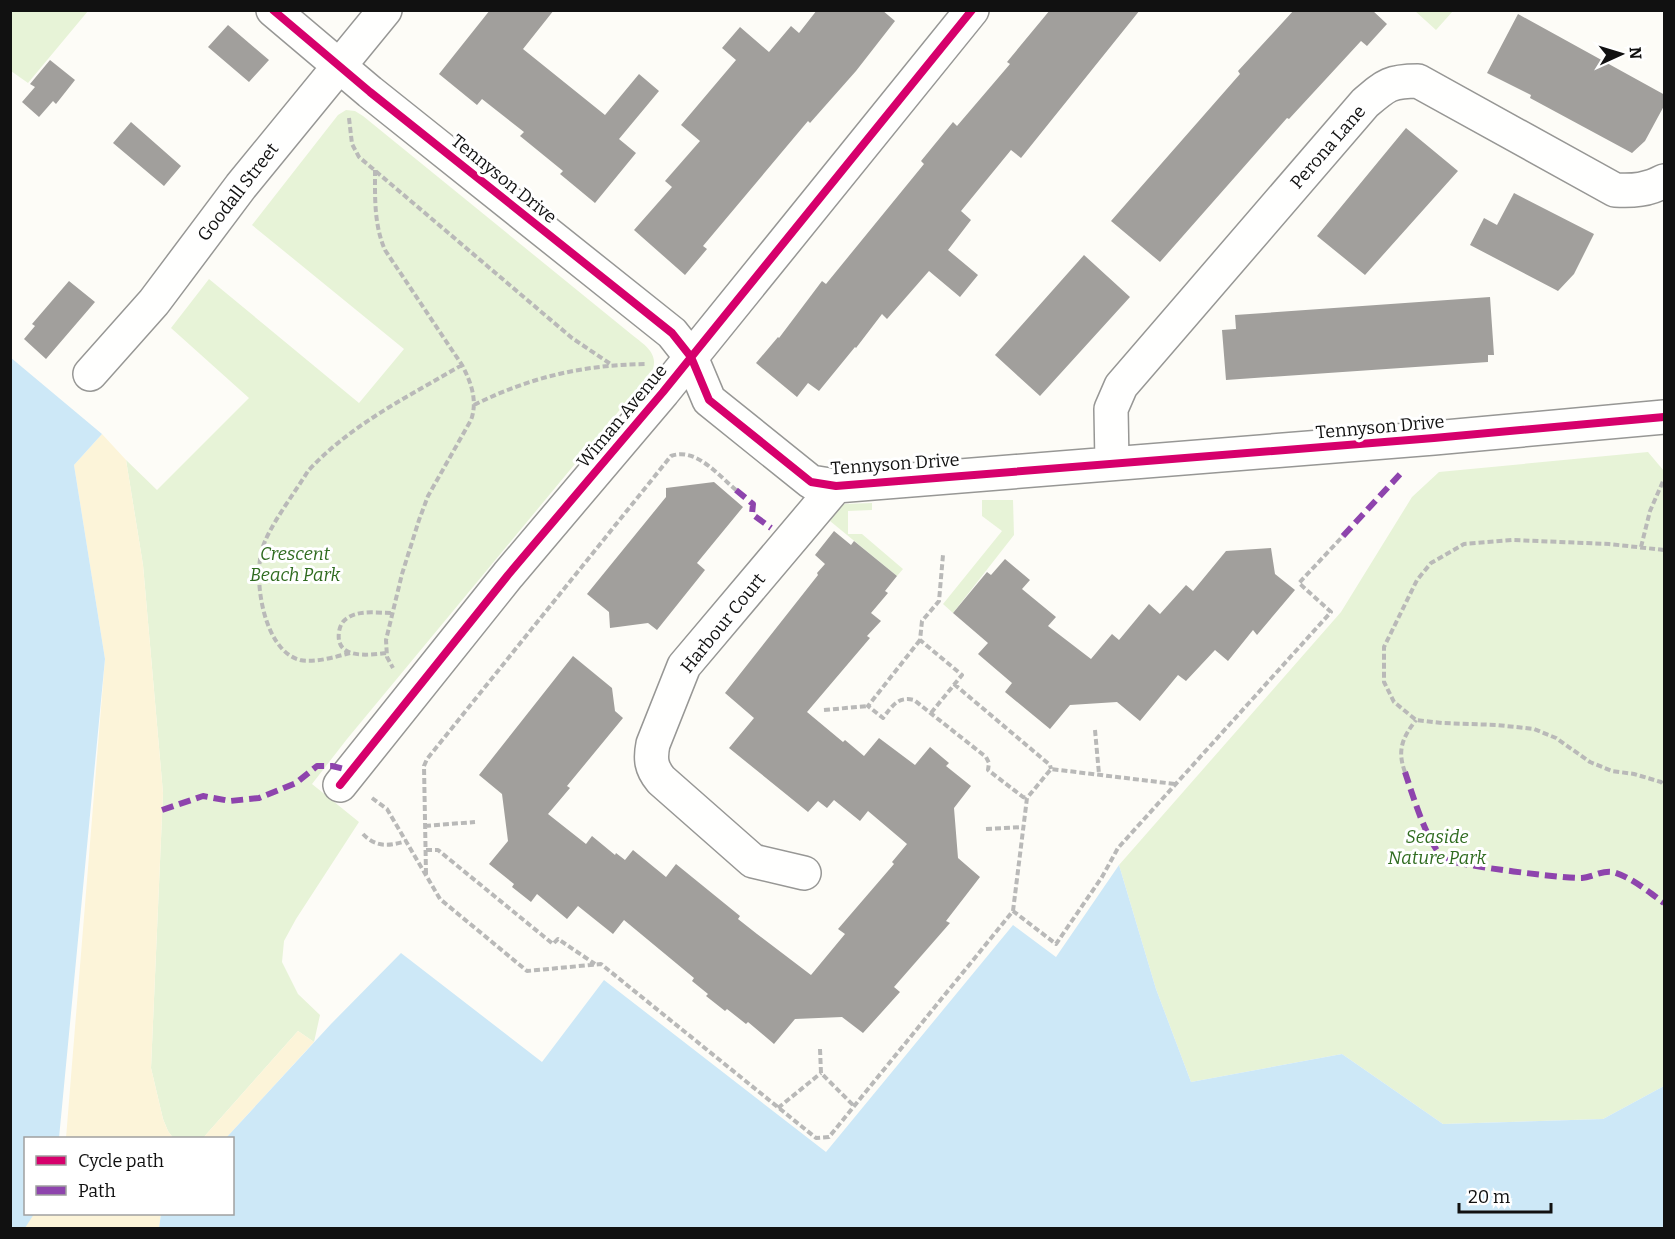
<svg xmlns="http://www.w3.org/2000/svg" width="1675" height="1239" viewBox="0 0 1675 1239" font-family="Bitter,serif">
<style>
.green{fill:#e7f3d7}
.sand{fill:#fcf4d9}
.water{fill:#cde8f7}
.building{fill:#a19f9c}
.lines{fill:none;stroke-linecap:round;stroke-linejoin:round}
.street-casing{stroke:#979795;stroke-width:36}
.path{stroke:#b9b9b8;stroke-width:4;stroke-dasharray:6 3;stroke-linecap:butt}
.street{stroke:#fffffe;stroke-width:33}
.quiet{stroke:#8e44ad;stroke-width:6;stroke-dasharray:12 6;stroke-linecap:butt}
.cycleway-casing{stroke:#fff;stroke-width:11}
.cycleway{stroke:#d6006c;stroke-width:8}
.labels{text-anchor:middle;stroke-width:6;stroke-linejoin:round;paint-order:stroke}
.street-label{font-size:18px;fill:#111;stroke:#fff}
.park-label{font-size:18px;font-style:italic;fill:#2f6b1f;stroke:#fff}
</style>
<rect width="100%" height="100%" fill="#fdfcf7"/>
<path class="green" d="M10 11 11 10 88 11 28 83 11 71Z
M1415 11H1453L1436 30Z
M346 110 355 111 363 116 631 334C643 344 660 353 652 371L347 739 312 784 359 822 296 919 284 941 282 962 298 994 320 1015 314 1042 298 1031 203 1138H173L168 1131 163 1119 151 1068 163 793 143 565 126 460 157 490 249 398 171 328 209 279 359 403 404 349 252 225 338 115Z
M1648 452 1664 471V1086L1603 1119 1443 1124 1342 1054 1191 1082 1156 989 1119 865 1341 612 1412 497 1439 472Z
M982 500H1013L1014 535 953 613 943 604 1002 531 982 516Z
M872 503V510L848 511V534H862L903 569 897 576 830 521 844 504Z"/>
<path class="sand" d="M102 434 126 460 143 565 163 793 151 1068 163 1119 168 1131 173 1138H66L105 659 74 465Z
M298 1031 314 1042 226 1138H203Z
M33 1214H161L159 1228H24Z"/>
<path class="water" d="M10 357 102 434 74 465 105 659 59 1138H26V1214H34L25 1228H10Z
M1119 865 1156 989 1191 1082 1342 1054 1443 1124 1603 1119 1664 1086V1228H159L161 1214H232V1138H226L331 1024 401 953 542 1062 604 980 826 1152 1013 925 1056 957Z"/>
<path class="building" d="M490 10H554L523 49 605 115 639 74 659 91 619 139 636 153 595 203 560 174 563 171 520 136 524 132 482 99 477 105 439 74Z
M817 10H882L895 21 856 71 810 123 808 121 703 246 707 249 685 275 634 230 672 187 665 181 700 141 681 125 736 60 722 48 740 27 769 52 791 26 799 33Z
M1050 10H1140L1021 158 1011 150 961 211 971 220 948 250 978 275 960 297 929 271 887 319 882 314 856 348 855 347 819 391 808 383 797 397 756 363 778 337 779 338 822 281 826 284 924 164 921 161 953 122 957 126 1010 64 1007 62Z
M1294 10H1372L1387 24 1367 46 1361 41 1289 119 1287 118 1160 262 1111 221 1240 74 1238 71Z
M1518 14 1665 95V104L1645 141 1632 153 1530 98 1531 95 1487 73Z
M228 25 269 60 249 82 208 47Z
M50 60 75 80 56 104 53 101 39 117 22 102 35 87 30 84Z
M131 122 181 166 164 186 113 143Z
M1406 128 1458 171 1365 275 1317 236Z
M1514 193 1594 234 1574 274 1558 291 1470 245 1484 218 1497 225Z
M1084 255 1130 297 1040 396 995 355Z
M69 281 95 302 46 359 24 339 35 326 32 324Z
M1490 297 1494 355H1488V362L1226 380 1222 330 1236 329 1235 315Z
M714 482 743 507 697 563 705 570 657 630 648 623 610 628 609 612 587 594 666 497V488Z
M834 531 851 545 854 541 897 576 885 591 888 593 871 613 881 621 867 636 870 638 807 712 843 742 845 740 864 756 879 738 915 765 930 747 949 763 946 766 971 786 954 808 958 858 980 877 946 921 950 923 894 987 900 992 863 1033 842 1017 795 1019 774 1044 748 1022 746 1024 727 1009 725 1011 706 996 708 994 692 981 694 978 624 920 613 934 578 906 567 919 537 894 531 902 512 887 514 884 489 864 508 841 502 794 479 775 573 656 612 688 615 711 623 718 567 786 570 788 548 814 586 844 592 836 615 855 616 853 625 860 633 850 666 877 676 864 740 916 738 919 757 934 811 975 845 934 838 929 894 864 892 862 907 844 868 811 860 821 834 800 827 808 818 801 808 812 729 748 754 718 725 693 818 575 817 573 825 564 815 555Z
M1271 548 1275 574 1295 590 1257 635 1253 630 1228 661 1215 650 1186 681 1178 675 1140 721 1117 702 1070 705 1050 729 1005 692 1012 683 978 654 988 643 953 613 987 572 991 575 1005 559 1030 580 1022 589 1056 617 1048 626 1091 659 1112 634 1119 640 1149 604 1160 614 1186 585 1193 591 1226 551Z"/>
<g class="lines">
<defs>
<path id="street" d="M273 10 370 92 672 333 691 357 709 400 811 482 836 486 1434 438 1664 417
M90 374 154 302 241 186 385 10
M1112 463 1111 409 1121 386 1365 103C1386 85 1390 81 1418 81L1615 190C1633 191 1648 190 1664 181
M340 785 508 575 663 392 972 10
M804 873 753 861 661 780C651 768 650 759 653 744L684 666 836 486"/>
</defs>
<use href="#street" class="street-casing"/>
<path class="path" d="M349 118 352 144 359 157 572 338 612 365
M375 170C375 198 374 225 385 250L462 365C471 382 478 401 471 420L428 496 419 520 402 574 386 640 387 657 393 668
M474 405C530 377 583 365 645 364
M1641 547 1650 511 1664 479
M1664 550 1609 544 1512 540 1464 544 1431 563 1417 580 1384 647V682L1394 702 1416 720 1442 723 1497 725 1534 729 1556 738 1590 762 1612 771 1634 774 1661 782 1664 785
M920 640 868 706 883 718C892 706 898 696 914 700L986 757 989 763 988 770 1023 797 1027 798
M350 653C335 657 315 663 300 660 264 651 253 580 262 550 267 529 296 491 308 471 350 425 409 396 462 365
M386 653C369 655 335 660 339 632 340 625 343 620 349 617 361 610 378 613 392 613
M954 684 1050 765 1051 769
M824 710 868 706
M931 713 962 675 920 640 922 621 939 601 943 555
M1095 730 1099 774
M1405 772C1397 751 1402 738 1416 720
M372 798 387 809 440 899 527 971 601 964 816 1138 829 1137 1013 911 1056 944 1102 877 1118 848 1331 612 1299 583 1343 536
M425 826 475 822
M986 829 1023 827
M363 834C376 848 390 846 406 841
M426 850H438L553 944 558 939 595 964
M426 874 424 766 427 759 671 456C696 447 718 475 736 490
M1013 911 1027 798 1051 769 1175 784
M820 1049 821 1073 854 1106
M778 1108 821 1073"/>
<use href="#street" class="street"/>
<path class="quiet" d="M736 490 753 504 752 514 771 528
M1343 536 1403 471
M1405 772C1412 793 1428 847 1445 859 1453 865 1568 879 1582 878 1592 877 1603 870 1613 872 1631 877 1649 892 1664 903
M162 810 203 796 230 801 259 798 296 783 317 766H332L352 771"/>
<defs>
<path id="cycleway" d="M273 10 370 92 672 333 691 357 709 400 811 482 836 486 1434 438 1664 417
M340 785 508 575 663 392 972 10"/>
</defs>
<use href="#cycleway" class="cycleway-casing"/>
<use href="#cycleway" class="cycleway"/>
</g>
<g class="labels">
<g class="street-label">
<text transform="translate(1328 147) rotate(-49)" y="6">Perona Lane</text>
<text transform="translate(504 179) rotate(39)" y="6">Tennyson Drive</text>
<text transform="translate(238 192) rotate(-52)" y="6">Goodall Street</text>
<text transform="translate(622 416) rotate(-50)" y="6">Wiman Avenue</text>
<text transform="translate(1380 427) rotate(-5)" y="6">Tennyson Drive</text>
<text transform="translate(895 464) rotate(-4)" y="6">Tennyson Drive</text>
<text transform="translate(723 623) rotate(-51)" y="6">Harbour Court</text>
</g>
<g class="park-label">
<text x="295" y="560">Crescent<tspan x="295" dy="21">Beach Park</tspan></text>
<text x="1437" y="843">Seaside<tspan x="1437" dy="21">Nature Park</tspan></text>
</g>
</g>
<rect width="1675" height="1239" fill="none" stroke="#111111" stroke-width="24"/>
<rect x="24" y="1137" width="210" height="78" fill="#ffffff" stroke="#a0a0a0" stroke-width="1.5"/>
<rect x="36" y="1156" width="30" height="9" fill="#d6006c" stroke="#a0a0a0" stroke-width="1.5"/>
<text x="78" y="1167" font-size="18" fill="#111111">Cycle path</text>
<rect x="36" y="1186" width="30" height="9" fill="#8e44ad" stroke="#a0a0a0" stroke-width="1.5"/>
<text x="78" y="1197" font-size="18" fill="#111111">Path</text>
<g transform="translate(1621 54) rotate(86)" stroke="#ffffff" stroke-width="4.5" paint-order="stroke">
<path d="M0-4.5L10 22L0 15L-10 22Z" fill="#111111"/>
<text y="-9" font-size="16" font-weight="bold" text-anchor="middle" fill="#111111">N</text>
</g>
<path d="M1459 1203v9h92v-9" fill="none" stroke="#111111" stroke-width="3"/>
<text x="1468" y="1203" font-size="18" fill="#111111" stroke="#ffffff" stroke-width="4.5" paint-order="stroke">20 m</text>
</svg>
